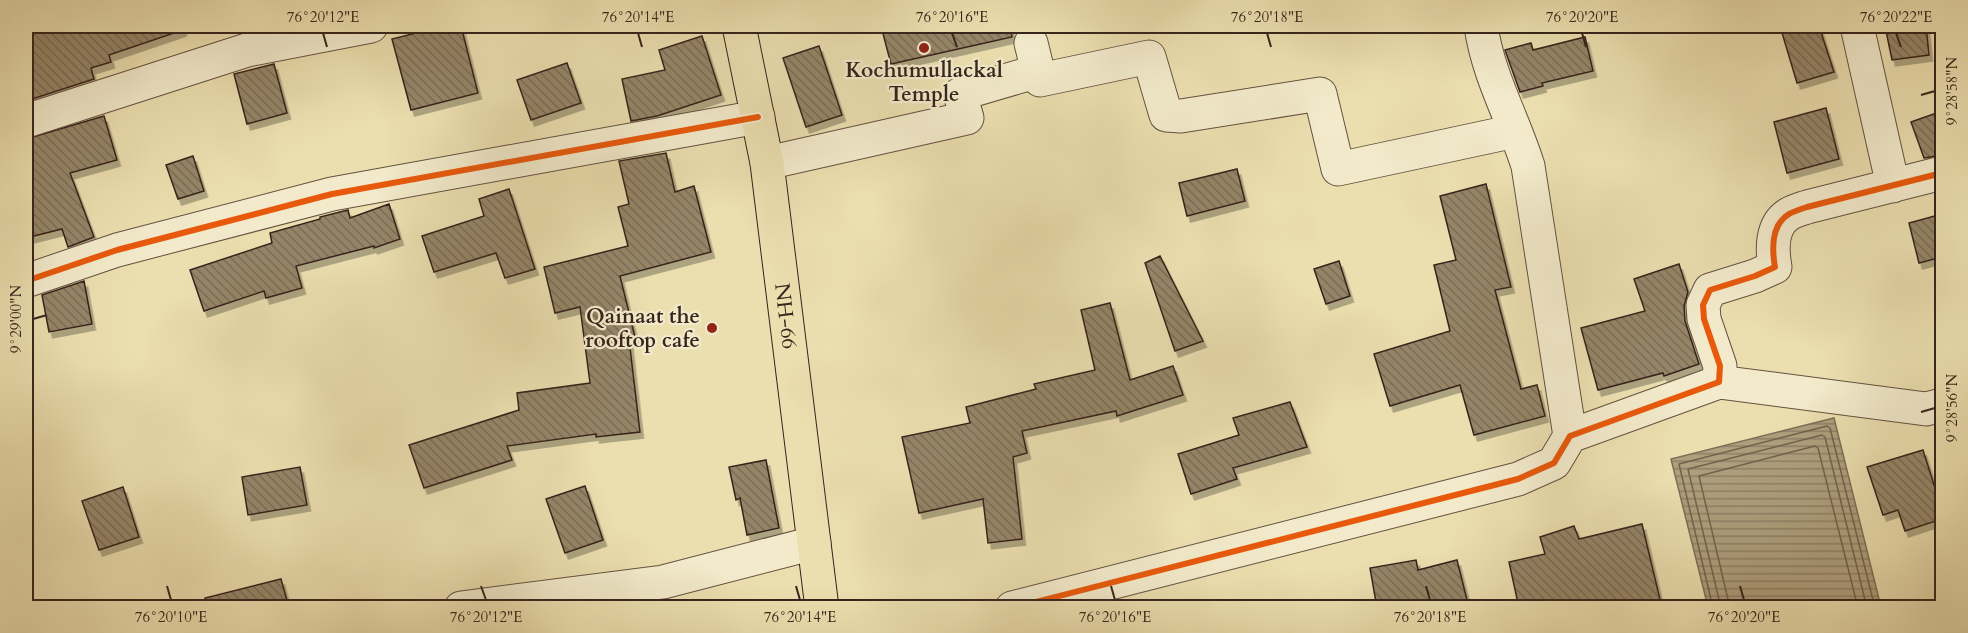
<svg xmlns="http://www.w3.org/2000/svg" width="1968" height="633" viewBox="0 0 1968 633" font-family="Cardo,serif">
<style>
.water{fill:url(#water-rules);stroke:#7e6e56;stroke-width:1.5}
.lines{fill:none;stroke-linecap:round;stroke-linejoin:round}
.shore{stroke:#72624c;stroke-width:1.5}
.building{fill:url(#building-back-hatch);stroke:#37241b;stroke-width:1.5;filter:url(#shadow)}
.street-casing{stroke:#645240;stroke-width:35}
.primary-casing{stroke:#37241b;stroke-width:35}
.street{stroke:#f2eacb;stroke-width:33}
.primary{stroke:#ebdeaf;stroke-width:33}
.cycleway-casing{stroke:#f2eacb;stroke-width:10}
.cycleway{stroke:#e8590c;stroke-width:6}
.ticks{fill:none;stroke:#37241b;stroke-width:2}
.poi-dot{fill:#8f2418;stroke:#f2eacb;stroke-width:2}
.labels{text-anchor:middle;stroke-width:4.5;stroke-linejoin:round;paint-order:stroke}
.poi-label{font-size:21px;font-weight:bold;fill:#37241b;stroke:#f2eacb}
.street-label{font-size:21px;fill:#37241b;stroke:#f2eacb}
.neatline{fill:none;stroke:#37241b;stroke-width:2}
.ticks-label{font-size:15px;text-anchor:middle;fill:#37241b}
</style>
<defs>
<pattern id="water-rules" width="6" height="5" patternUnits="userSpaceOnUse" patternTransform="scale(1.5)"><rect width="6" height="5" fill="#ae9f7d"/><path d="M0 2.5h6" fill="none" stroke="#8e8166"/></pattern>
<pattern id="building-back-hatch" width="6" height="6" patternUnits="userSpaceOnUse" patternTransform="scale(1.5)"><rect width="6" height="6" fill="#958568"/><path d="M-1 5l2 2M0 0l6 6M5-1l2 2" fill="none" stroke="#7a6d55"/></pattern>
<filter id="shadow"><feDropShadow dx="3.5" dy="6" stdDeviation="0" flood-color="#0004"/></filter>
</defs>
<rect width="100%" height="100%" fill="#ebdeaf"/>
<filter id="stains"><feTurbulence type="fractalNoise" baseFrequency=".00333" numOctaves="4"/><feColorMatrix values="0 0 0 0 .2 0 0 0 0 .09 0 0 0 0 .02 0 0 0 .5 -.17"/></filter>
<radialGradient id="worn" r=".72"><stop offset=".6" stop-color="#630" stop-opacity="0"/><stop offset="1" stop-color="#630" stop-opacity=".3"/></radialGradient>
<path class="water" d="M1834 418 1881 607H1708L1671 459Z"/>
<g class="lines">
<path class="shore" d="M1713 608 1679 464 1827 426 1830 428 1875 608
M1721 608 1688 469 1822 435 1825 437 1867 608
M1730 608 1699 476 1815 446 1818 448 1858 608"/>
</g>
<path class="building" d="M26 26H183V30L109 55 111 62 91 68 94 79 26 101Z
M444 26H461L478 93 411 110 392 39Z
M881 26H1010L1012 37 891 64Z
M1780 26H1819L1834 72 1797 83Z
M1885 26H1926L1929 55 1892 60Z
M702 36 721 95 657 116 631 121 622 79 665 70 659 50Z
M1585 37 1593 71 1542 83 1543 86 1520 92 1505 50 1531 43 1533 50Z
M819 46 842 115 806 127 783 58Z
M567 63 581 103 531 120 517 80Z
M274 64 287 113 247 124 234 74Z
M1826 108 1839 159 1787 173 1774 122Z
M1942 111V155L1924 158 1911 122Z
M104 116 117 160 70 173 94 237 68 247 62 229 26 238V139Z
M666 153 675 192 694 186 711 252 620 276 635 337 629 339 640 432 596 437V434L507 446 512 460 424 488 409 445 519 410 517 393 590 383 580 307 555 313 544 267 628 246 618 207 629 204 619 161Z
M193 156 204 191 178 199 166 165Z
M1237 169 1245 201 1187 216 1179 183Z
M1486 184 1511 287 1495 290 1521 389 1537 385 1545 416 1474 435 1460 385 1390 406 1374 354 1450 331 1434 265 1456 260 1440 196Z
M509 189 535 269 505 278 496 253 434 272 422 236 484 216 479 199Z
M389 204 400 239 374 248V246L296 266 302 288 266 298 264 291 204 311 190 270 272 243 270 233 320 219V217L348 210 350 218Z
M1942 214V257L1919 263 1909 223Z
M1160 256 1203 341 1175 351 1145 263Z
M1339 261 1350 296 1326 304 1314 269Z
M1679 264 1688 292 1684 306 1685 321 1699 364 1664 376 1663 373 1598 390 1581 328 1645 311 1634 279Z
M84 281 92 324 49 332 42 295Z
M1110 303 1130 380 1173 366 1183 395 1117 416 1116 411 1022 431 1027 453 1013 457 1022 539 988 543 983 499 919 513 902 437 970 423 966 407 1036 389 1034 384 1095 370 1081 310Z
M1290 402 1307 447 1233 468 1237 479 1191 494 1178 454 1239 435 1233 418Z
M1923 450 1942 510V519L1905 531 1898 510 1883 515 1867 467Z
M766 460 779 528 747 535 740 498 736 500 729 467Z
M300 467 307 505 248 515 242 477Z
M585 486 603 540 565 553 546 499Z
M123 487 139 537 99 550 82 501Z
M1642 524 1662 608H1519L1509 562 1545 554 1540 537 1574 526 1579 539Z
M1416 560 1418 570 1457 560 1469 608H1377L1370 568Z
M281 579 289 608H206L205 598Z"/>
<g class="lines">
<defs>
<path id="street" d="M1481 26C1488 76 1513 118 1528 166L1570 436
M1857 26 1893 186
M1031 43 1040 80 1149 57 1166 115 1181 116 1320 94 1338 169 1515 131
M26 121 247 50 371 26
M767 163 967 118 960 94 1038 71
M26 281 117 250 332 194 758 117
M1719 382 1926 409 1942 405
M461 608 663 582 814 543
M1012 608 1518 479 1554 463 1570 436 1719 382 1720 366 1704 319 1703 305 1710 290 1755 276 1775 267C1772 250 1771 225 1789 214 1794 211 1801 209 1807 207L1942 173"/>
<g id="primary">
<path id="s1" d="M739 26 767 163 822 608"/>
</g>
</defs>
<use href="#street" class="street-casing"/>
<use href="#primary" class="primary-casing"/>
<use href="#street" class="street"/>
<use href="#primary" class="primary"/>
<defs>
<path id="cycleway" d="M26 281 117 250 332 194 758 117
M1012 608 1518 479 1554 463 1570 436 1719 382 1720 366 1704 319 1703 305 1710 290 1755 276 1775 267C1772 250 1771 225 1789 214 1794 211 1801 209 1807 207L1942 173"/>
</defs>
<use href="#cycleway" class="cycleway-casing"/>
<use href="#cycleway" class="cycleway"/>
</g>
<path class="ticks" d="M323 33 327 47M638 33 642 47M952 33 957 47M1267 33 1271 47M1582 33 1586 47M1896 33 1901 47M1921 95 1935 91M33 319 47 315M1921 412 1935 408M167 586 171 600M481 586 486 600M796 586 800 600M1111 586 1115 600M1426 586 1430 600M1740 586 1744 600"/>
<g class="poi-dot">
<circle cx="924" cy="48" r="6"/>
<circle cx="712" cy="328" r="6"/>
</g>
<g class="labels">
<g class="poi-label">
<text x="924" y="77">Kochumullackal<tspan x="924" dy="24">Temple</tspan></text>
<text x="700" y="323" text-anchor="end">Qainaat the<tspan x="700" dy="24">rooftop cafe</tspan></text>
</g>
<g class="street-label">
<text dy="7" stroke="none"><textPath href="#s1" startOffset="294">NH-66</textPath></text>
</g>
</g>
<rect width="1968" height="633" fill="none" stroke="#ebdeaf" stroke-width="66"/>
<rect x="33" y="33" width="1902" height="567" class="neatline"/>
<g class="ticks-label">
<text x="323" y="22">76°20'12"E</text>
<text x="638" y="22">76°20'14"E</text>
<text x="952" y="22">76°20'16"E</text>
<text x="1267" y="22">76°20'18"E</text>
<text x="1582" y="22">76°20'20"E</text>
<text x="1896" y="22">76°20'22"E</text>
<text transform="translate(1952 91) rotate(-90)" y="5">9°28'58"N</text>
<text transform="translate(16 319) rotate(-90)" y="5">9°29'00"N</text>
<text transform="translate(1952 408) rotate(-90)" y="5">9°28'56"N</text>
<text x="171" y="622">76°20'10"E</text>
<text x="486" y="622">76°20'12"E</text>
<text x="800" y="622">76°20'14"E</text>
<text x="1115" y="622">76°20'16"E</text>
<text x="1430" y="622">76°20'18"E</text>
<text x="1744" y="622">76°20'20"E</text>
</g>
<rect width="100%" height="100%" filter="url(#stains)"/>
<rect width="100%" height="100%" fill="url(#worn)"/>
</svg>
